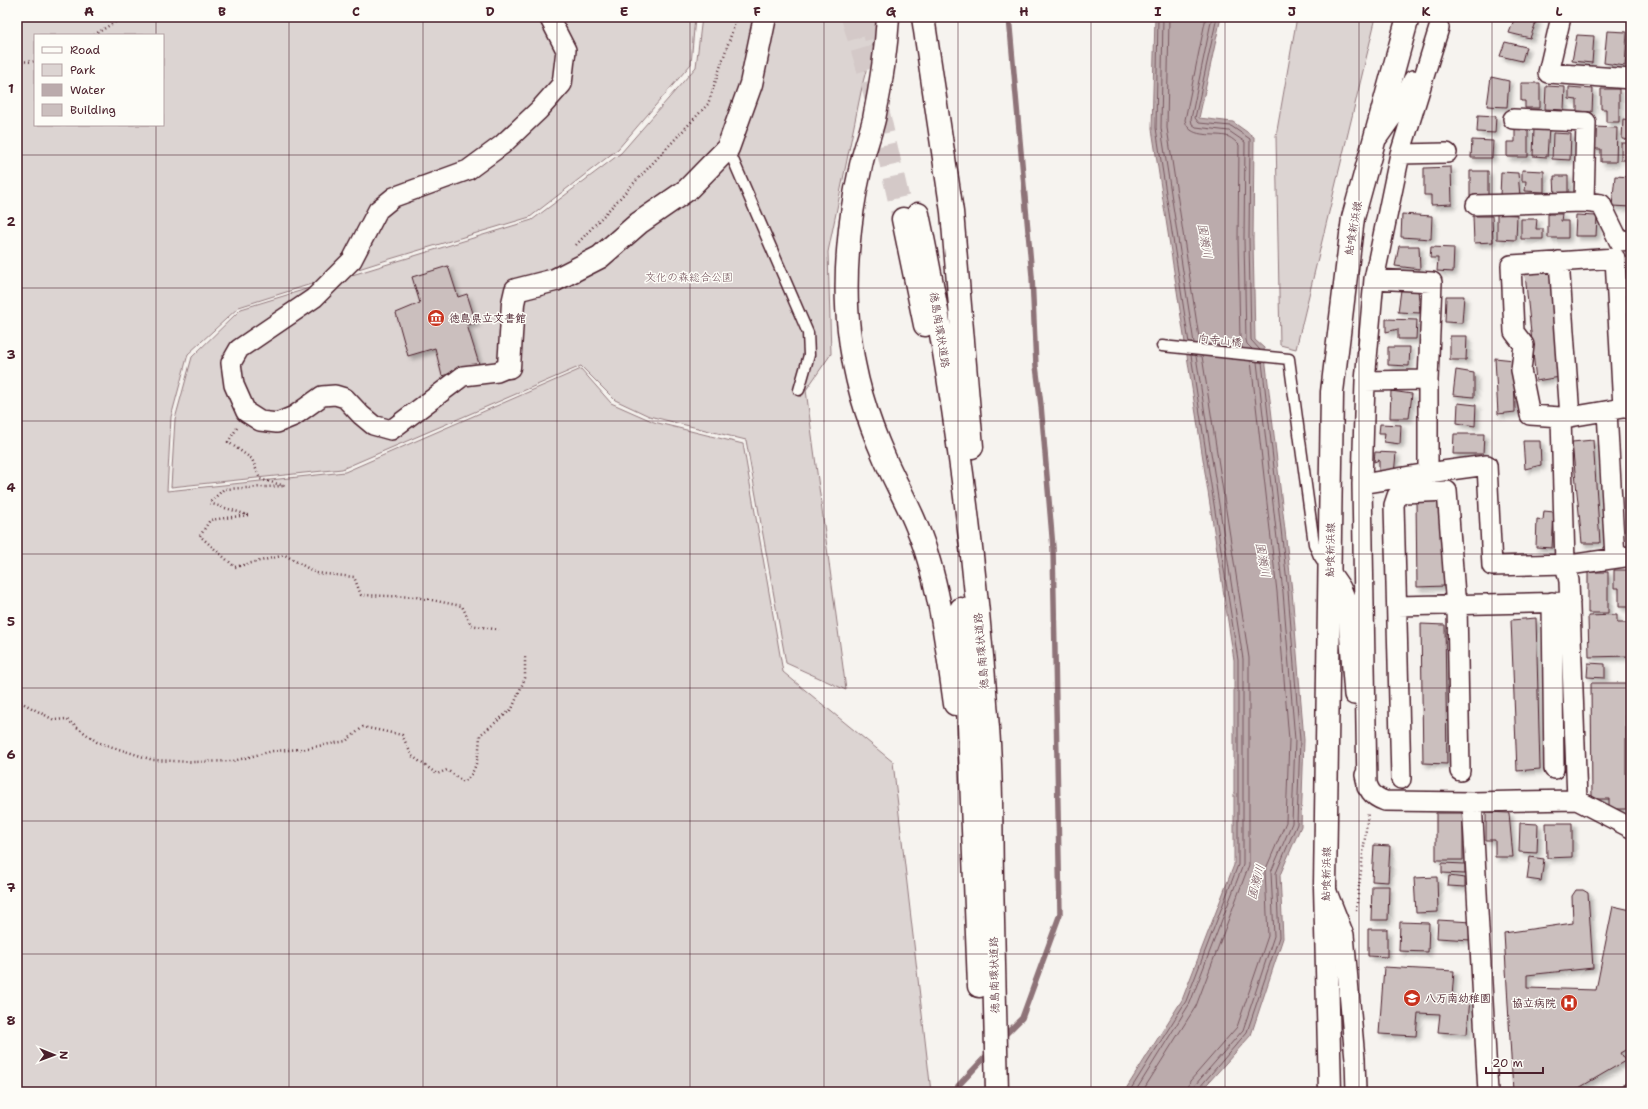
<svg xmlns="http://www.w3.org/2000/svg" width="1648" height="1109" viewBox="0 0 1648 1109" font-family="'Shantell Sans','Klee One',sans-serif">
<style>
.green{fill:#dcd4d2;stroke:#937a7e;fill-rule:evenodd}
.water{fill:#bbabac;stroke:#8e7378}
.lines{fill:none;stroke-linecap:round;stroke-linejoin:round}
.shore{stroke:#77575f;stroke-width:1}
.stream{stroke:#8e7378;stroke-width:5.5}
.building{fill:#cbbfbe;stroke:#4a1f2b;filter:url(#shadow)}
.motorway-tunnel{stroke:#d4c9c8;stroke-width:22;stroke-dasharray:22 11;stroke-linecap:butt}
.service-casing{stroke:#4a1f2b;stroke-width:13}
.minor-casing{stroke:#4a1f2b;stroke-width:22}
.tertiary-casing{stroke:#4a1f2b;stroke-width:25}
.secondary-casing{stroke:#4a1f2b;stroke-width:25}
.motorway-casing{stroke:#4a1f2b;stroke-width:25}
.path{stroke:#4a1f2b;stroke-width:2.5;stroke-dasharray:1 3;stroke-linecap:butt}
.service{stroke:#fdfcf7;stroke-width:10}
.minor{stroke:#fdfcf7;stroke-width:19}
.tertiary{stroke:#fdfcf7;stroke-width:22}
.secondary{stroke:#fdfcf7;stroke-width:22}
.motorway{stroke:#fdfcf7;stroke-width:22}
.grid{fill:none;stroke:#4a1f2b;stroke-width:1;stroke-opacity:0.55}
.labels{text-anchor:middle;stroke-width:3;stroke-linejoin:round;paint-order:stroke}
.street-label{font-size:11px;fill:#4a1f2b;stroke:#fdfcf7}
.park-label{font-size:11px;fill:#6e4c55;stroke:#fdfcf7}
.poi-label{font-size:11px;font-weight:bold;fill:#4a1f2b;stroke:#fdfcf7;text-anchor:start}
.water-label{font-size:12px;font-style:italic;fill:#725058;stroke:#fdfcf7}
.neatline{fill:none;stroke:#4a1f2b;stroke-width:1.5}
.grid-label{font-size:13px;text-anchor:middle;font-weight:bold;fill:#4a1f2b}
</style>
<defs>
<filter id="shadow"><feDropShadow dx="3.5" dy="3.5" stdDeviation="2" flood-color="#0004"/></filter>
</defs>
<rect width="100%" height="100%" fill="#f6f3ef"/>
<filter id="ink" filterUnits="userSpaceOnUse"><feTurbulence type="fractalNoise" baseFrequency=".025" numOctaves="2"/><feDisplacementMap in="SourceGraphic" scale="8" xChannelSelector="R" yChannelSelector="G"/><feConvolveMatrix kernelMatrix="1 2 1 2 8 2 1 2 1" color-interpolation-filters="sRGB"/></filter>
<g filter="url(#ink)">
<path class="green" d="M17 17H695L691 64 618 149 530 217 390 259 239 307 188 354 171 417 167 491 345 472 581 369 611 403 654 422 743 444 783 672 893 762 931 1092H17ZM35 35H163V125H35Z
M702 17H880L863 82 828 252 831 354 806 390 846 690 786 663 746 440 649 416 615 400 581 366 342 469 171 487 175 419 192 357 241 309 532 220 621 153 696 67Z
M1297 17H1376L1296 349 1280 345 1276 136Z"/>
<path class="water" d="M1155 17H1221L1199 118 1233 122 1254 137 1253 240 1255 340 1264 348 1292 591 1304 740 1301 826 1280 875 1283 938 1251 1035 1200 1092H1124L1182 1000 1234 865V660L1152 129Z"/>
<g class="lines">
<path class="shore" d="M1158 17 1156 128 1189 343
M1163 17 1161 128 1194 343
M1169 17 1167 128 1200 344
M1206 17 1185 120C1189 139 1211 133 1226 136 1231 137 1236 142 1239 145L1238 240 1240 340 1242 348
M1212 17 1191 119 1192 124 1196 127 1229 131 1245 142 1244 240 1246 340 1247 344 1252 349
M1217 17 1195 118 1199 123 1231 126 1250 139 1249 240 1251 340 1260 350
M1129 1092 1186 1001 1238 865V660L1191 355
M1135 1092 1190 1003 1243 865V659L1196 356
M1142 1092 1196 1006 1249 865V658L1202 356
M1187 1092 1190 1081 1237 1027 1268 936 1265 871 1286 822 1289 740 1277 592 1251 361
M1193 1092 1195 1085 1243 1030 1274 936 1271 872 1292 823 1295 740 1283 592 1257 362
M1198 1092 1199 1088 1247 1032 1279 937 1276 873 1297 824 1300 740 1288 591 1262 362"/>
<path class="stream" d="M1002 1038 1022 1018 1060 914 1053 548 1041 405 1036 366 1032 276 1009 17
M957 1092 958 1086 990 1052"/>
</g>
<path class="building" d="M1515 17H1525L1537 20 1530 38 1509 33Z
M1607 31 1627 32 1625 66 1604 63Z
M1577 35 1594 36 1592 63 1572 61Z
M1505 42 1526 47 1522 61 1500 56Z
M1491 77 1509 81 1507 107 1487 106Z
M1521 83H1540V108H1525V101H1521Z
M1546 86 1565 87 1564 110 1545 109Z
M1569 87 1593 89 1592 112 1577 111V100L1569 99Z
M1601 89H1619V122H1606V109H1601Z
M1628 89H1631V114H1628Z
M1478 115 1496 116 1495 133 1477 132Z
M1623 119 1631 120V140L1622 139Z
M1594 127 1617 128 1616 162H1601V149H1593Z
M1515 128H1528V157H1507V142H1515Z
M1534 128H1549L1547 157 1533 156Z
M1553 133 1571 134 1570 160 1552 159Z
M1472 140 1493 141 1492 158H1471Z
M1621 143H1631V160H1621Z
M1451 167 1452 204 1431 205V195H1424V168Z
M1522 170 1544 171V192L1525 191 1526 181H1522Z
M1470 171H1488V197H1470Z
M1501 172 1518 173 1520 196H1500Z
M1554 176H1568V196L1555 197Z
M1615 176 1631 177V207L1612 206Z
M1402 214 1432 216 1431 239 1401 237Z
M1497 214 1517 215 1516 240 1497 239Z
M1548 214H1562L1561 221H1568V238H1548Z
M1576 215 1597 216 1596 236H1575Z
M1473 216H1492L1493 242 1474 243Z
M1521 219H1537L1536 229H1543V239H1521Z
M1629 219H1631V232H1629Z
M1399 246H1419L1420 269 1395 266Z
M1431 247 1454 248 1453 272 1437 271 1438 258H1430Z
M448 266 458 297 467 294 476 323 467 325 479 364 442 376 435 348 408 356 396 313 420 303 412 277Z
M1628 268H1631V303Z
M1550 272 1560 377 1536 381 1525 274Z
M1418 289 1420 313 1398 312 1401 290Z
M1446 296H1464L1462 323 1445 322Z
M1386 319 1417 320 1416 339H1398V329L1386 332Z
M1450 336H1467L1466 360H1450Z
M1388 347H1410L1409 366 1388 365Z
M1495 358 1514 360 1515 412 1498 414Z
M1456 370 1474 373V397L1453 395Z
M1391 391 1412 394 1409 418H1390Z
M1458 403 1476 405 1475 426 1457 423Z
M1380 424 1401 425 1400 444 1384 442 1385 433H1379Z
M1454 434H1484L1483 454H1453Z
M1593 440 1600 543H1582L1572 442Z
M1523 441H1540L1541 465 1525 469Z
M1375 452 1396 453 1394 475 1379 474V460L1374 462Z
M1416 500 1440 502 1445 586 1417 587Z
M1544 511 1554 512 1552 548 1536 547 1537 519 1543 520Z
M1614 570H1631V607H1619V588H1614Z
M1588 572H1608V613H1588Z
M1617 615V623H1631V656L1589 657 1588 616Z
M1536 618 1540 769 1517 771 1511 620Z
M1421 624 1445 625 1447 764 1423 763Z
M1588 663 1605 664V678L1587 677Z
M1591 683H1626V809H1609V799H1592Z
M1486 812 1509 813 1513 857H1495V840H1486Z
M1436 813H1463V860H1436Z
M1520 823 1538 824 1537 853 1519 852Z
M1546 823H1572V857L1547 858Z
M1374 845 1390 846 1388 882 1372 881Z
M1530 857 1544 859 1541 881 1527 879Z
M1442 863 1465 864V874L1442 873Z
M1449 876 1465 878V887L1448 886Z
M1437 877 1438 912 1416 913 1414 878Z
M1372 886H1389L1388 920H1371Z
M1576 890H1583L1588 893 1593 968 1527 975V988L1596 990 1613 906 1631 910V953L1629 962V989H1631V1015H1630L1631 1047 1620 1053 1625 1061 1572 1092H1513L1504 933 1573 923 1572 896Z
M1438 920 1472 922 1471 940 1437 938Z
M1400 922 1429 923 1428 952 1399 951Z
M1368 929H1387V957L1368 956Z
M1384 967 1454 971 1452 997 1470 998 1467 1034 1438 1032 1440 1014 1418 1013 1416 1036 1379 1034Z
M1626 1083 1631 1092H1611Z"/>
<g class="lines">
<path class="motorway-tunnel" d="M852 17 872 83 903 218
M870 17 883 68"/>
<defs>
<path id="service" d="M728 148 808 333 809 355 799 390
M1162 346 1289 359 1314 544 1319 556 1325 565"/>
<path id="minor" d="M1561 17 1548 73 1631 79
M1513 119 1586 122 1584 202
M1378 137 1402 103 1413 80
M1400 154 1447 153
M1476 205 1584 202 1601 204 1619 241 1631 240
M1559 261 1570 417 1623 408
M1374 279 1432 282 1428 380V473L1487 465 1492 566 1565 564 1561 417 1530 415 1521 370 1524 345 1514 332 1511 265 1615 258 1623 408H1631
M509 367 497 372 463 376 391 430 373 425 361 415 345 398 335 395 322 396 294 416 277 423 260 421 246 412 234 385 231 363 239 349 314 298 352 260 378 210 394 197 468 170 502 145 539 110 562 84 566 50 549 17
M1365 381 1428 380
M1607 411 1615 558
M1362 484 1428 473
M1330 572 1341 588 1347 602 1354 695
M1552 602 1554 769
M1397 606 1570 602
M1365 775C1368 790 1371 796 1385 801L1472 802 1488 1092
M1401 779 1394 505 1397 496 1404 493 1447 491 1455 595 1457 605 1460 771
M1367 787 1362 484 1365 381 1374 279 1400 154 1439 28
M1577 800 1569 581 1565 564H1576L1631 556
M1472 802 1577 800 1631 828
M1327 892 1344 935 1355 1059 1356 1092"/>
<path id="tertiary" d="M509 367 513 303 516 290 555 280 600 257 639 223 687 190 728 148 751 84 765 17"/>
<path id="secondary" d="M1330 1092 1325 886 1332 392 1353 218 1408 17"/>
<path id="motorway" d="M888 17C886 52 881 85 874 119 870 136 863 153 860 170 849 218 843 281 849 330 854 377 866 416 885 459 895 482 908 504 917 527 939 579 947 648 955 704
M923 17 952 212 972 447
M918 214C954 383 975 556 988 728 992 778 991 829 992 879 993 950 995 1021 997 1092
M903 219 925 325
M961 609 969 725 979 986"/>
</defs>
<use href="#service" class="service-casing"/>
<use href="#minor" class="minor-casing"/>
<use href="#tertiary" class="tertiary-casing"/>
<use href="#secondary" class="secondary-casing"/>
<use href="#motorway" class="motorway-casing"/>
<path class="path" d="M94 35 123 17
M17 61 32 62 35 61
M576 245 708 104 737 17
M237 428 228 442 252 459 260 479 285 486 224 489 209 503 248 515 210 520 200 536 235 567 285 555 316 573 354 577 361 595 416 597 462 606 471 625 499 630
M17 700 54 720 66 719 97 742 153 760 193 762 233 761 273 751 302 749 346 741 363 727 402 735 412 756 437 774 447 770 464 782C478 771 479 752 480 735L512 709 525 678V656
M1356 911 1368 813"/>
<use href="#service" class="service"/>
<use href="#minor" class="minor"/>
<use href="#tertiary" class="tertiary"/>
<use href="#secondary" class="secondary"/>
<use href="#motorway" class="motorway"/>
</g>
</g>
<path class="grid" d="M156 17V35M289 17V1092M423 17V1092M557 17V1092M690 17V1092M824 17V1092M958 17V1092M1091 17V1092M1225 17V1092M1359 17V1092M1492 17V1092M156 125V1092M17 155H1631M17 288H1631M17 421H1631M17 554H1631M17 688H1631M17 821H1631M17 954H1631"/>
<defs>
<symbol id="museum-disc" viewBox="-11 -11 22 22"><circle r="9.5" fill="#c8321e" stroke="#fdfcf7"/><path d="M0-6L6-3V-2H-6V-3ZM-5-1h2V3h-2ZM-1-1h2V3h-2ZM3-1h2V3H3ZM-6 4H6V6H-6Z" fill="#fff"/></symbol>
<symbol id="school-disc" viewBox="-11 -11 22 22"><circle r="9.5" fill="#c8321e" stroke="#fdfcf7"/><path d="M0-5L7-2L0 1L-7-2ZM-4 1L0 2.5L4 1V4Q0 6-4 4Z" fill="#fff"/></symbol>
<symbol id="hospital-disc" viewBox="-11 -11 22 22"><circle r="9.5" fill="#c8321e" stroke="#fdfcf7"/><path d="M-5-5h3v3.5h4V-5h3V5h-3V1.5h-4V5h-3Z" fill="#fff"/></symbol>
</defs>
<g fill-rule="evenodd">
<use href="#museum-disc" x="426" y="308" width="20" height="20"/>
<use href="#school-disc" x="1402" y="988" width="20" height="20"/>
<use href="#hospital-disc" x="1559" y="993" width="20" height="20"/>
</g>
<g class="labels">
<g class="street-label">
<text transform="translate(1353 228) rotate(-80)" y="4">鮎喰新浜線</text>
<text transform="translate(940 330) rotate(81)" y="4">徳島南環状道路</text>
<text transform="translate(1220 340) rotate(6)" y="4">向寺山橋</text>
<text transform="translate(1330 550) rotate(-89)" y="4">鮎喰新浜線</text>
<text transform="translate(981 651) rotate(-95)" y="4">徳島南環状道路</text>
<text transform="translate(1326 874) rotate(-89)" y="4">鮎喰新浜線</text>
<text transform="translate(994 975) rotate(-91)" y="4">徳島南環状道路</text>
</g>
<g class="park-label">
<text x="689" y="281">文化の森総合公園</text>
</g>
<g class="poi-label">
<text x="449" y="322">徳島県立文書館</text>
<text x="1425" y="1002">八万南幼稚園</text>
<text x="1556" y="1007" text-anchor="end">協立病院</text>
</g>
<g class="water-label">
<text transform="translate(1205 241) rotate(80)" y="4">園瀬川</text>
<text transform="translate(1263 560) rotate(80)" y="4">園瀬川</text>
<text transform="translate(1256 882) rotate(-75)" y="4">園瀬川</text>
</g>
</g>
<rect width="1648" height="1109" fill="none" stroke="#fdfcf7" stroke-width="44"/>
<rect x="34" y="34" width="130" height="92" fill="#fdfcf7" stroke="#b5a4a5"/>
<rect x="42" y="47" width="20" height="6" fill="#fdfcf7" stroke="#b5a4a5"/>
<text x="70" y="54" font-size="12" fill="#4a1f2b">Road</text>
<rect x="42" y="64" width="20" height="12" fill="#dcd4d2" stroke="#b5a4a5"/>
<text x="70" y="74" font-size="12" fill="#4a1f2b">Park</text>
<rect x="42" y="84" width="20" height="12" fill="#bbabac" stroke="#b5a4a5"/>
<text x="70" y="94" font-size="12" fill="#4a1f2b">Water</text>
<rect x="42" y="104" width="20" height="12" fill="#cbbfbe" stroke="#b5a4a5"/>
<text x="70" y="114" font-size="12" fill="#4a1f2b">Building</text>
<g transform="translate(54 1055) rotate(91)" stroke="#fdfcf7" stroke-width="3" paint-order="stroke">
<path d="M0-3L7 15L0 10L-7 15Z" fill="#4a1f2b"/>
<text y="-6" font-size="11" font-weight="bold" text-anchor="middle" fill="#4a1f2b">N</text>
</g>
<path d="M1486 1067v6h57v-6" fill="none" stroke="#4a1f2b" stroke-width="2"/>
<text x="1492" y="1067" font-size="12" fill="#4a1f2b" stroke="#fdfcf7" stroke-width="3" paint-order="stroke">20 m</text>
<rect x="22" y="22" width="1604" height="1065" class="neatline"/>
<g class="grid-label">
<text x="89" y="16">A</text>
<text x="222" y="16">B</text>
<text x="356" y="16">C</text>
<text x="490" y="16">D</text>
<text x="624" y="16">E</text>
<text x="757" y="16">F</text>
<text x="891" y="16">G</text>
<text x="1024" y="16">H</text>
<text x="1158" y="16">I</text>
<text x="1292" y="16">J</text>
<text x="1426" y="16">K</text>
<text x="1559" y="16">L</text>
<text x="11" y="93">1</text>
<text x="11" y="226">2</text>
<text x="11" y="359">3</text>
<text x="11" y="492">4</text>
<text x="11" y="626">5</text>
<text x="11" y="759">6</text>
<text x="11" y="892">7</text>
<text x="11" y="1025">8</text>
</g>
</svg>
